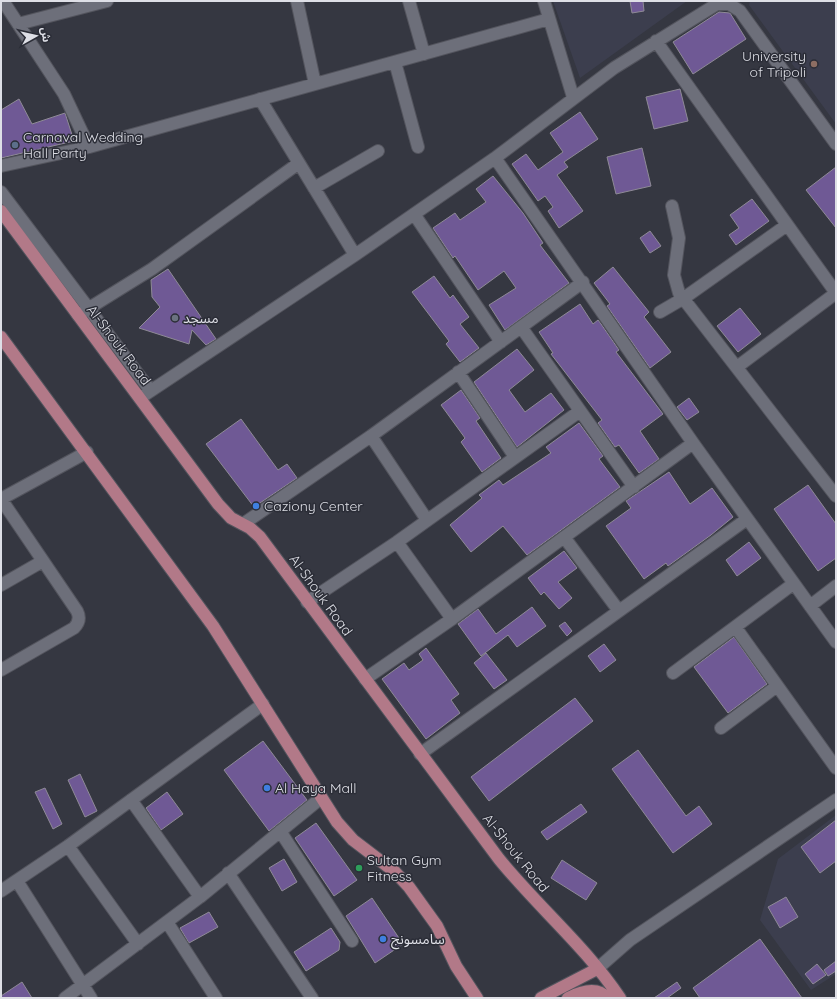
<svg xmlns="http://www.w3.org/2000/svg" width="837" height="999" viewBox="0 0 837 999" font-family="Quicksand,'Noto Sans Arabic',sans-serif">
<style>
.built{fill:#3c3e4e}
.building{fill:#6f5995;stroke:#8e8a96}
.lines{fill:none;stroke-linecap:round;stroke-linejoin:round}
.minor-casing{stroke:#53545d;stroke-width:14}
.major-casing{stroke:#53545d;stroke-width:14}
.minor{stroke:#6d6f7a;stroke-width:12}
.major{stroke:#b27988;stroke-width:12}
.education-dot{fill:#8d6e63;stroke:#2b2d37;stroke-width:1.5}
.service-dot{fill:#5c6f8a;stroke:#2b2d37;stroke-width:1.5}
.worship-dot{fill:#6b7280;stroke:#2b2d37;stroke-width:1.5}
.shop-dot{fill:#3f7fe0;stroke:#2b2d37;stroke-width:1.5}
.leisure-dot{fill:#2e9e5b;stroke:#2b2d37;stroke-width:1.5}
.labels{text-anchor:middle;stroke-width:3;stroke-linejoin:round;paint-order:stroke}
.poi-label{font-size:14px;fill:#dedfe6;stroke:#2b2d37;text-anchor:start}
.street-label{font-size:14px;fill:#dedfe6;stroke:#2b2d37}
</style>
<rect width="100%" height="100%" fill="#353741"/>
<path class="built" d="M553 1H687L580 78Z
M750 1H836V124L749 5Z
M836 815V974L811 990 760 920 778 859Z"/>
<path class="building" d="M630 1H643L644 11 632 13Z
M719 12 730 13 746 39 693 74 673 42Z
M680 89 688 121 654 129 646 97Z
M19 99 32 124 65 113 74 141 1 158V110Z
M580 112 598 139 564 162 568 167 557 175 583 211 559 228 548 211 553 207 545 196 538 201 512 164 526 154 538 170 563 152 550 133Z
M642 148 651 186 616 194 607 157Z
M836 167V228L806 190Z
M493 176 523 213 543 243 540 245 569 283 505 330 489 305 516 288 504 271 478 290 455 256 453 258 433 228 455 213 460 220 486 202 476 189Z
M752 199 769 221 736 245 729 235 739 228 730 215Z
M650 231 661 246 650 253 640 238Z
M613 267 649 312 644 317 671 352 650 368 607 306 610 304 594 283Z
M168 269 216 339 206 345 192 330 189 344 139 328 160 307 152 297 151 280Z
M434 276 450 298 453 295 469 317 460 324 479 348 460 362 446 344 449 341 412 292Z
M580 304 593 324 598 320 601 324 619 350 616 352 663 414 640 431 659 459 639 473 619 445 615 447 598 423 602 420 551 354 553 353 539 332Z
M740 308 761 334 738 352 717 326Z
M517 349 534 370 509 390 525 412 551 393 564 410 517 447 474 382Z
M461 390 480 418 476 421 501 458 482 472 461 442 465 438 441 405Z
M689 398 699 412 687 420 677 407Z
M241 419 278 470 287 464 297 478 254 507 206 444Z
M579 423 603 456 599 459 620 487 527 555 503 526 471 552 450 525 482 498 479 495 499 480 503 485 551 453 546 447Z
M669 472 690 504 712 488 733 517 711 535 668 566 666 563 644 579 606 526 631 508 626 501Z
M808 485 836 524V558L818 571 774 509Z
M749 542 761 558 737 576 726 560Z
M564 551 577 568 558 582 572 598 559 609 544 592 541 595 528 578Z
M532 607 546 626 517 647 508 635 481 656 458 624 478 609 496 634Z
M565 622 572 631 567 636 559 626Z
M734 637 767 684 728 713 694 667Z
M604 644 616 660 600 672 588 656Z
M426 648 459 694 451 700 460 713 426 739 382 679 404 663 409 670 423 660 419 654Z
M486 653 507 680 494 689 474 663Z
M575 698 593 721 489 801 471 777Z
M263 741 307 800 269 831 224 770Z
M638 750 686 816 699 806 712 824 673 853 612 769Z
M80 774 97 811 85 817 68 780Z
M45 788 62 824 53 829 35 792Z
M167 792 183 814 161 830 146 808Z
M581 804 587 812 547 840 541 832Z
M836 820V861L820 873 801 847Z
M316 823 357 880 334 896 295 838Z
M284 859 297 882 282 891 269 868Z
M562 860 597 883 586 900 551 878Z
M786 897 798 917 780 928 768 907Z
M372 898 403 944 375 963 346 916Z
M209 912 218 927 189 943 180 928Z
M331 928 340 942 339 950 306 971 294 952Z
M760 939 802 998H700L693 988Z
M836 961V971L828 976 824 970Z
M817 964 826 975 813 984 805 974Z
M22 982 32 998H1V996Z
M677 982 681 988 667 998H654Z"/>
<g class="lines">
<defs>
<path id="minor" d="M3 1 64 94 89 147
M297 1 315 84
M409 1 424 54
M544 1 573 97
M18 24 107 1
M656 41 836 293
M395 62 418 147
M260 99 355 255
M495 158 693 443 836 642
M1 166 89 147 549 19
M314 188 378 151
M1 192 150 390
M672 206 679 238 674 275 679 293 836 496
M414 214 501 342
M660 312 684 298 787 225
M78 315 152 269 299 163
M521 327 634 487
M737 367 836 293
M458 372 515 457
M140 398 355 255 495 158 614 68 717 4H729L740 11 836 144
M371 436 427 520
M1 499 77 611C80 617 79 623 74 628L1 670
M1 499 87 452
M243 524 371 436 583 282
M564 537 619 611
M397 542 452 619
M1 585 43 561
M307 602 397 542 580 411
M810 606 836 586
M736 628 836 768
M673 673 793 584
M365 679 452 619 693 443
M721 728 777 686
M420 754 747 519
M131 800 200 897
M280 831 352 941
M68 846 138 944
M228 873 312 998
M17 881 91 998
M1 891 68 846 263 704
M167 922 216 998
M597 969 630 940 836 800
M65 998 200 897 321 798"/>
<path id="major" d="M1 211 218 504 231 518 250 528 260 537 499 859C538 907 586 947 620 998
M1 337 213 626 337 822 353 840 395 872 409 887 437 926 456 966 477 998
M541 998 597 969
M568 998C580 992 597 986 607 998"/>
</defs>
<use href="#minor" class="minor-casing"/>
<use href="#major" class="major-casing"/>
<use href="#minor" class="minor"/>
<use href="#major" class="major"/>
</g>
<circle class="education-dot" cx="814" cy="64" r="4"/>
<circle class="service-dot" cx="15" cy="145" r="4"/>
<circle class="worship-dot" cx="175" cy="318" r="4"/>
<g class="shop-dot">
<circle cx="256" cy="506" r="4"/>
<circle cx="267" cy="788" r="4"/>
<circle cx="383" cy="939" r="4"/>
</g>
<circle class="leisure-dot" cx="359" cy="868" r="4"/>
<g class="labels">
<g class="poi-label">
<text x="806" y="61" text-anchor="end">University<tspan x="806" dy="16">of Tripoli</tspan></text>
<text x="23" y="142">Carnaval Wedding<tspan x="23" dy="16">Hall Party</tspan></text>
<text x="183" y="323">مسجد</text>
<text x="264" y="511">Caziony Center</text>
<text x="275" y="793">Al Haya Mall</text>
<text x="367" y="865">Sultan Gym<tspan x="367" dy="16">Fitness</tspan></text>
<text x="391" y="944">سامسونج</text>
</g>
<g class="street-label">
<text transform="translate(119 345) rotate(53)" y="5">Al-Shouk Road</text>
<text transform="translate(321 595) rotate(54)" y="5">Al-Shouk Road</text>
<text transform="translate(516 853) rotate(51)" y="5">Al-Shouk Road</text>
</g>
</g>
<rect width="837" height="999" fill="none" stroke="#dedfe6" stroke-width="4"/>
<g transform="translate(36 36) rotate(82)" stroke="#2b2d37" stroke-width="3" paint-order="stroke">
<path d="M0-3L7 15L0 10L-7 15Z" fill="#dedfe6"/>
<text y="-6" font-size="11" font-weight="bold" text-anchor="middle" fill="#dedfe6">ش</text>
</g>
</svg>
